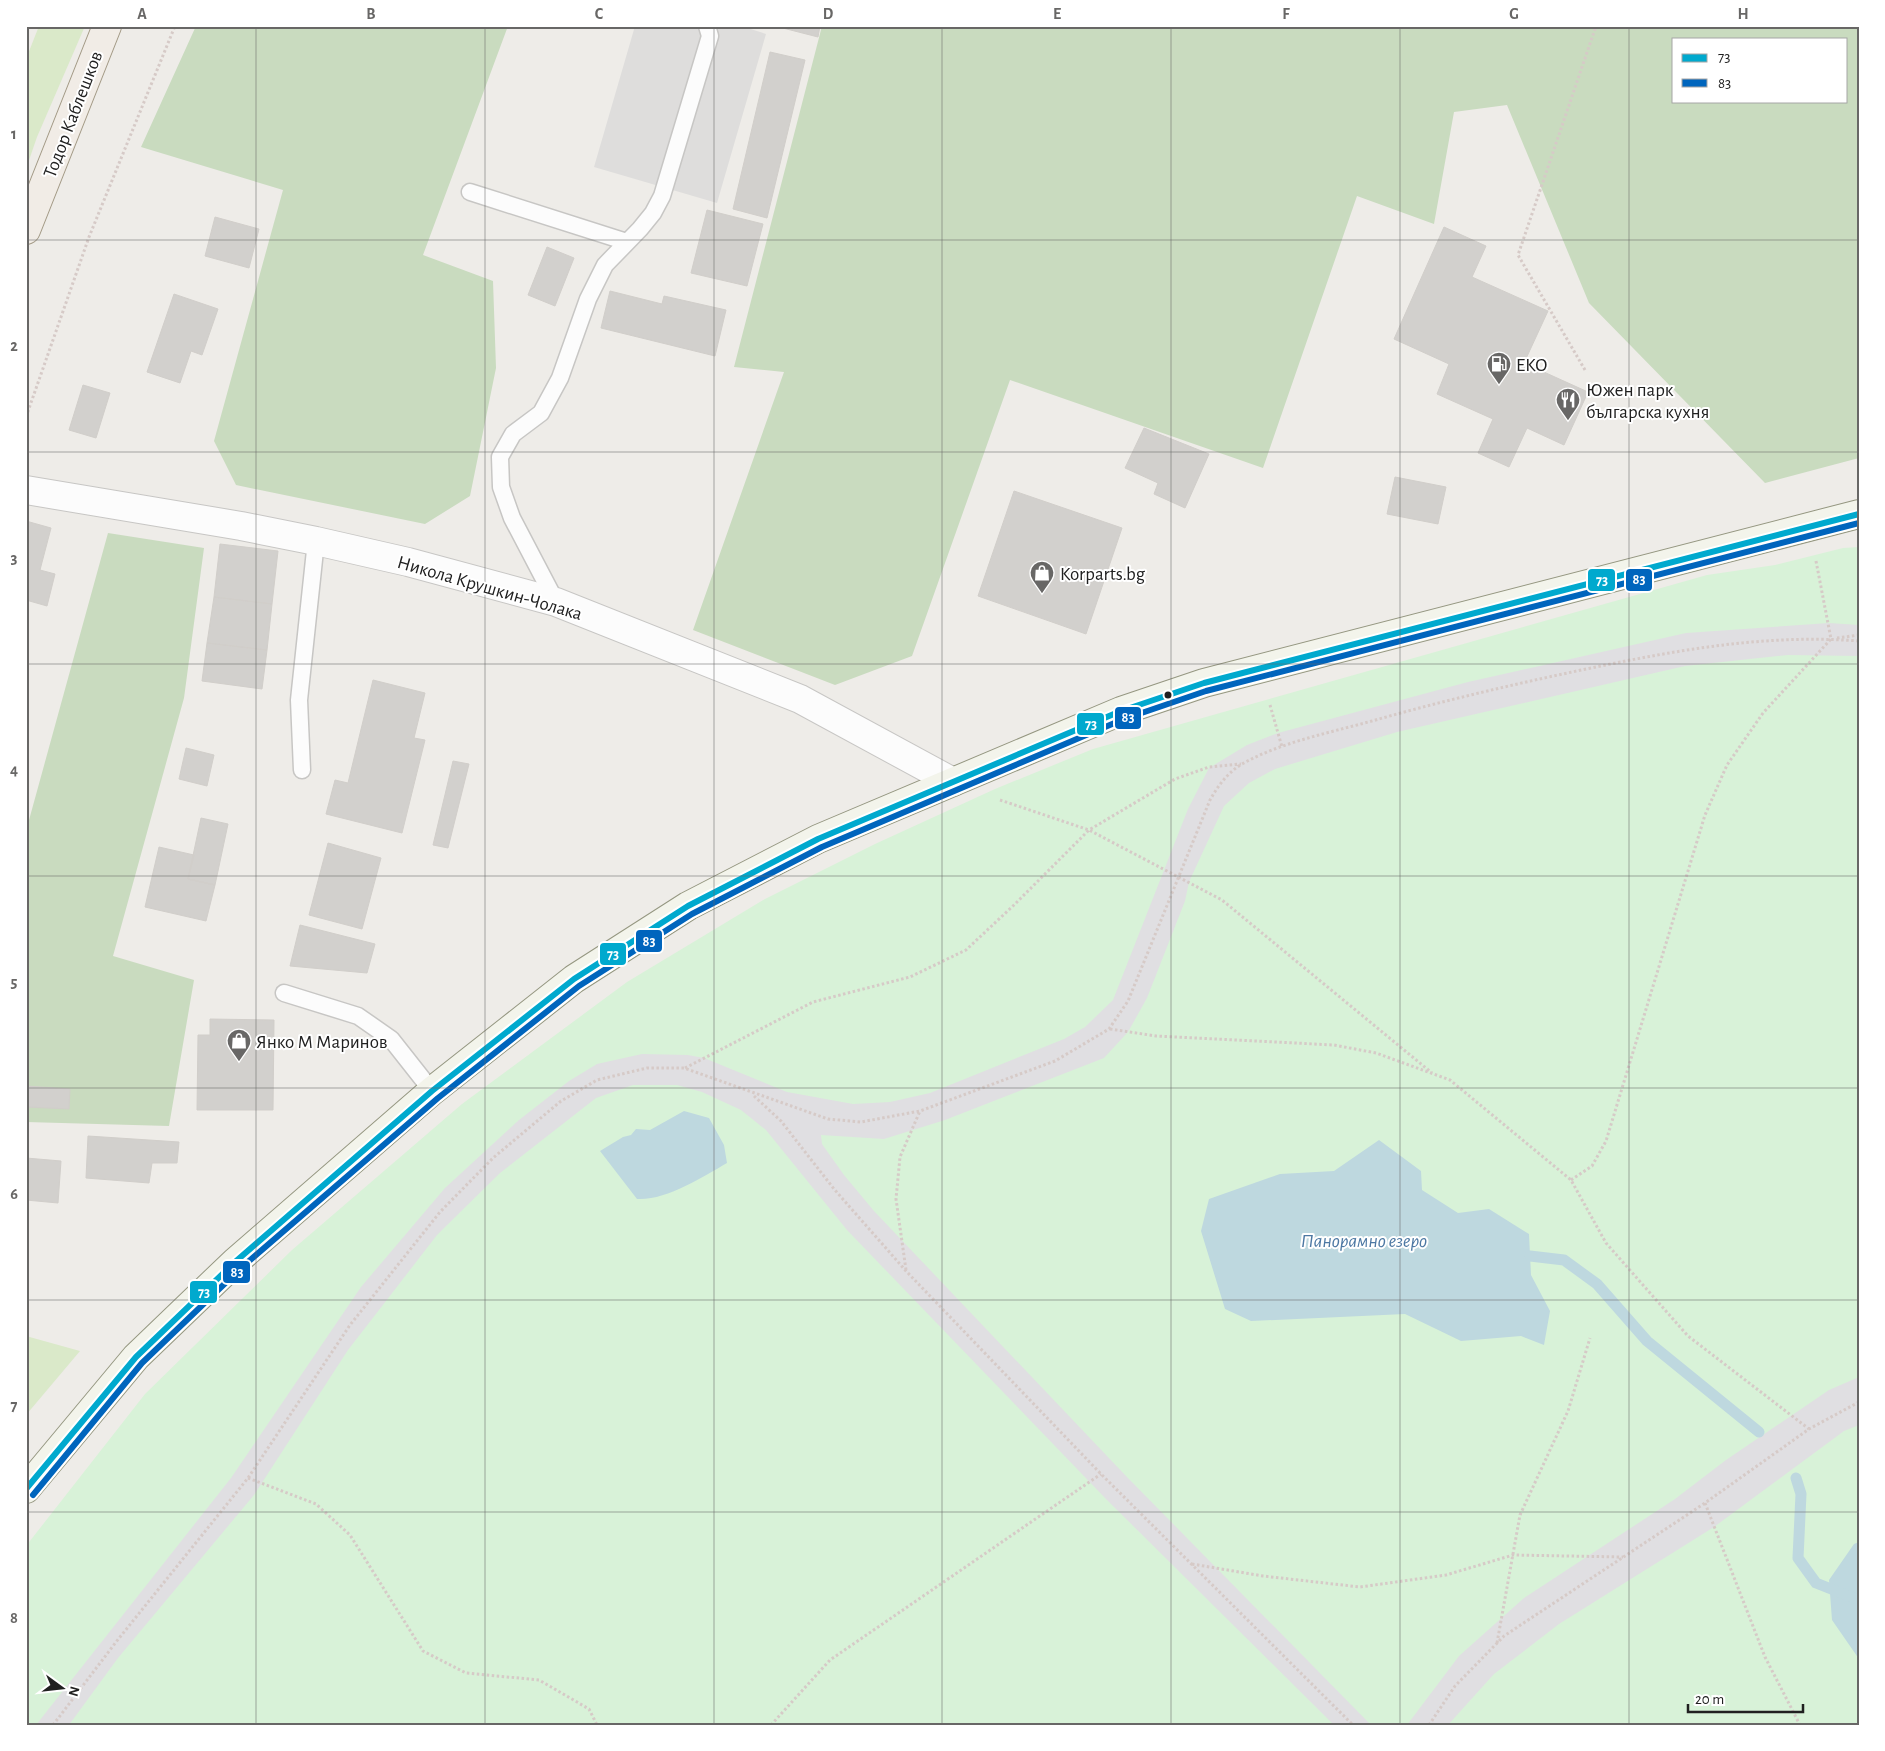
<svg xmlns="http://www.w3.org/2000/svg" width="1885" height="1751" viewBox="0 0 1885 1751" font-family="'Alegreya Sans',sans-serif">
<style>
.grass{fill:#dae9c9}
.forest{fill:#c9dbbf;fill-rule:evenodd}
.park{fill:#d8f2d8}
.parking{fill:#dedddc}
.plaza{fill:#e0dfe2}
.water{fill:#bed8df}
.lines{fill:none;stroke-linecap:round;stroke-linejoin:round}
.stream{stroke:#bed8df;stroke-width:11}
.building{fill:#d2d0cd;stroke:#d1ceca}
.service-casing{stroke:#c7c6c4;stroke-width:19}
.minor-casing{stroke:#c7c6c4;stroke-width:30}
.secondary-casing{stroke:#959781;stroke-width:30}
.primary-casing{stroke:#a39a86;stroke-width:30}
.path{stroke:#d6cac7;stroke-width:3;stroke-dasharray:2.5 2.5;stroke-linecap:butt}
.service{stroke:#fcfcfc;stroke-width:16}
.minor{stroke:#fcfcfc;stroke-width:28}
.secondary{stroke:#f3f4eb;stroke-width:28}
.primary{stroke:#f1ece6;stroke-width:28}
.bus-1-casing{stroke:#fff;stroke-width:10}
.bus-2-casing{stroke:#fff;stroke-width:10}
.bus-1{stroke:#00a9ce;stroke-width:6}
.bus-2{stroke:#0065bd;stroke-width:6}
.grid{fill:none;stroke:#686766;stroke-width:1;stroke-opacity:0.55}
.bus-dot{fill:#202020;stroke:#fff;stroke-width:2}
.labels{text-anchor:middle;stroke-width:4;stroke-linejoin:round;paint-order:stroke}
.street-label{font-size:19px;fill:#202020;stroke:#fff}
.poi-label{font-size:19px;fill:#202020;stroke:#fff;text-anchor:start}
.water-label{font-size:20px;font-style:italic;fill:#4d78a3;stroke:#fff}
.line-badge{stroke:#fff;stroke-width:2}
.badge-label{font-size:14px;text-anchor:middle;font-weight:bold;fill:#fff}
.neatline{fill:none;stroke:#686766;stroke-width:2}
.grid-label{font-size:16px;text-anchor:middle;font-weight:bold;fill:#686766}
</style>
<rect width="100%" height="100%" fill="#eeece8"/>
<path class="grass" d="M39 26H85L37 137 26 169V59Z
M26 1336 80 1351 26 1415Z"/>
<path class="forest" d="M196 26H508L423 255 493 281 496 368 470 496 425 524 236 485 214 441 283 190 141 147Z
M822 26H1859V458L1765 483 1589 303 1507 105 1454 112 1434 224 1357 196 1263 468 1010 380 912 656 835 685 693 630 784 372 734 367ZM1674 39H1846V101H1674Z
M108 533 204 548 184 698 113 956 194 980 169 1126 26 1122V831Z"/>
<path class="park" d="M1859 547V1725H26V1546L145 1394 292 1250 462 1104 627 982 765 899 875 844 995 789 1093 749 1707 575 1775 565 1843 548Z"/>
<path class="parking" d="M635 26H741L766 34 717 203 594 167Z"/>
<path class="plaza" d="M1829 623 1859 625V656L1788 655 1685 666 1397 732 1275 769 1249 783 1224 806 1189 882 1185 901 1147 998 1128 1032 1104 1058 945 1120 884 1139 821 1135 822 1144 844 1175 874 1211 1126 1476 1371 1725H1334L1106 1499 847 1230 766 1130 741 1110 702 1092 677 1085H633L596 1098 500 1173 437 1235 379 1310 348 1350 254 1495 118 1658 69 1725H36L231 1478 361 1287 445 1188 519 1120 569 1081 597 1064 642 1054 688 1055 704 1058 787 1092 853 1104 890 1102 930 1093 1064 1039 1085 1027 1113 1000 1188 809 1209 768 1247 745 1278 733 1468 682 1686 633Z
M1859 1377V1425L1844 1431 1714 1527 1559 1624 1494 1674 1448 1725H1407L1459 1656 1524 1598 1675 1499 1726 1460 1829 1390Z"/>
<path class="water" d="M684 1111 709 1118 724 1145 727 1163C703 1177 665 1201 637 1199L600 1151 623 1137 631 1135 636 1129 650 1130Z
M1379 1140 1421 1171 1422 1190 1458 1213 1489 1209 1529 1234 1531 1275 1550 1311 1544 1345 1521 1336 1461 1341 1405 1314 1251 1321 1225 1309 1201 1231 1209 1199 1280 1174 1334 1171Z
M1859 1542V1659L1832 1620 1829 1580 1854 1544Z"/>
<g class="lines">
<path class="stream" d="M1530 1256 1564 1260 1597 1284 1647 1341 1759 1432
M1796 1478 1801 1494 1798 1558 1816 1583 1859 1600"/>
</g>
<path class="building" d="M775 26H820L818 37Z
M770 52 805 60 767 218 733 209Z
M707 210 763 224 747 286 691 273Z
M215 217 259 229 249 268 205 256Z
M1444 227 1486 246 1472 277 1548 311 1524 363 1588 392 1564 445 1527 428 1509 467 1478 453 1493 419 1437 394 1449 364 1394 339Z
M547 247 574 258 555 306 528 295Z
M610 291 662 304 664 296 726 310 715 356 601 328Z
M174 294 218 309 202 355 191 351 180 383 147 372Z
M83 385 110 393 96 438 69 430Z
M1144 428 1209 454 1185 508 1154 494 1158 483 1125 468Z
M1395 477 1446 487 1438 524 1387 514Z
M1014 491 1122 528 1086 634 978 596Z
M26 521 51 528 40 570 55 574 47 606 26 600Z
M220 544 278 551 272 604 214 597Z
M214 597 272 604 267 650 207 643Z
M207 643 267 650 262 689 202 681Z
M373 680 425 693 414 738 425 740 402 833 326 814 335 780 348 783Z
M186 748 214 755 207 786 179 779Z
M453 761 469 764 448 848 433 845Z
M201 818 228 824 215 885 188 879Z
M328 843 381 858 362 929 309 915Z
M159 847 194 855 188 879 215 885 206 921 145 907Z
M300 925 375 944 367 973 290 966Z
M210 1019 274 1020 273 1110H197L198 1035H210Z
M26 1086 70 1089 69 1109 26 1107Z
M88 1136 179 1142 177 1163H152L149 1183 86 1178Z
M26 1158 61 1161 58 1203 26 1200Z"/>
<g class="lines">
<defs>
<path id="service" d="M470 192 627 242
M556 602 512 518 501 487 500 457 513 434 541 413 560 378 588 299 605 265 640 229 653 213 662 196 710 36 707 26
M302 770 299 700 316 541
M284 993 358 1016 391 1039 432 1091"/>
<path id="minor" d="M26 490 241 526 316 541 408 562 556 602 800 699 953 782"/>
<path id="secondary" d="M26 1489 136 1357 235 1262 432 1091 574 979 688 906 818 839 1121 711 1204 683 1859 514"/>
<path id="primary" d="M26 230 107 26"/>
</defs>
<use href="#service" class="service-casing"/>
<use href="#minor" class="minor-casing"/>
<use href="#secondary" class="secondary-casing"/>
<use href="#primary" class="primary-casing"/>
<path class="path" d="M1585 370 1518 255 1596 26
M26 417 89 237 175 26
M1816 561 1831 639
M1837 638 1859 635
M1270 705 1282 747
M1000 800 1089 830 1222 900 1432 1073
M1110 1029 1156 1036 1334 1045 1376 1053 1450 1080 1571 1180 1606 1243 1688 1336 1809 1429
M685 1068 813 1002 910 977 966 950 1014 905 1089 830 1175 779 1209 767 1241 764
M754 1096 781 1121 834 1189 906 1271 1101 1474 1353 1725
M1571 1180 1592 1166 1606 1141 1705 815 1727 765 1763 713 1831 639
M906 1270 896 1199 900 1157 920 1111
M248 1478 316 1504 350 1535 423 1651 466 1673 539 1680 589 1709 597 1725
M1705 1503 1765 1657 1800 1725
M1192 1564 1263 1576 1360 1587 1446 1575 1513 1555 1623 1557
M1497 1643 1520 1515 1568 1411 1590 1338
M53 1725 116 1642 248 1478 350 1325 440 1212 493 1158 561 1101 597 1080 647 1068H684L828 1119 861 1122 920 1111 1055 1061 1109 1029 1128 1001 1210 800C1218 786 1227 773 1242 764 1283 741 1334 732 1379 719 1450 699 1523 682 1596 667 1683 649 1769 634 1859 641
M771 1725 830 1660 1101 1474
M1429 1725 1455 1686 1504 1636 1705 1503 1809 1429 1859 1402"/>
<use href="#service" class="service"/>
<use href="#minor" class="minor"/>
<use href="#secondary" class="secondary"/>
<use href="#primary" class="primary"/>
<defs>
<path id="bus-1" d="M26 1489 136 1357 235 1262 432 1091 574 979 688 906 818 839 1121 711 1204 683 1859 514"/>
<path id="bus-2" d="M33 1495 142 1363 241 1268 438 1098 579 986 692 914 822 847 1124 719 1206 691 1859 523"/>
</defs>
<use href="#bus-1" class="bus-1-casing"/>
<use href="#bus-2" class="bus-2-casing"/>
<use href="#bus-1" class="bus-1"/>
<use href="#bus-2" class="bus-2"/>
</g>
<path class="grid" d="M256 26V1725M485 26V1725M714 26V1725M942 26V1725M1171 26V1725M1400 26V1725M1629 26V1725M26 240H1859M26 452H1859M26 664H1859M26 876H1859M26 1088H1859M26 1300H1859M26 1512H1859"/>
<defs>
<symbol id="fuel-pin" viewBox="-11 -11 22 30"><path d="M0 17L-7.5 6A9.5 9.5 0 1 1 7.5 6Z" fill="#686766" stroke="#fff"/><path d="M-5.5-6h7V0h2V4h1.3V-2.5L3-4.5l.8-.8L6-3V5H2.5V1h-1V6h-7ZM-4.2-4.7v3.2H.2V-4.7Z" fill="#fff"/></symbol>
<symbol id="restaurant-pin" viewBox="-11 -11 22 30"><path d="M0 17L-7.5 6A9.5 9.5 0 1 1 7.5 6Z" fill="#686766" stroke="#fff"/><path d="M-5-6h1v4h1v-4h1v4h1v-4h1v5L-1.5 .5V6h-2V.5L-5-1ZM5-6V6H3V1.5H1.5Q1.5-4 5-6Z" fill="#fff"/></symbol>
<symbol id="shop-pin" viewBox="-11 -11 22 30"><path d="M0 17L-7.5 6A9.5 9.5 0 1 1 7.5 6Z" fill="#686766" stroke="#fff"/><path d="M-5-2.5h2.3a2.7 3.5 0 0 1 5.4 0H5L5.5 6h-11ZM-1.5-2.5h3a1.5 2.3 0 0 0-3 0Z" fill="#fff"/></symbol>
</defs>
<g fill-rule="evenodd">
<use href="#fuel-pin" x="1485" y="350" width="28" height="38"/>
<use href="#restaurant-pin" x="1554" y="386" width="28" height="38"/>
<use href="#shop-pin" x="1028" y="559" width="28" height="38"/>
<use href="#shop-pin" x="225" y="1027" width="28" height="38"/>
</g>
<circle class="bus-dot" cx="1168" cy="695" r="4.5"/>
<g class="labels">
<g class="street-label">
<text transform="translate(72 114) rotate(-69)" y="7">Тодор Каблешков</text>
<text transform="translate(490 587) rotate(16)" y="7">Никола Крушкин-Чолака</text>
</g>
<g class="poi-label">
<text x="1516" y="371">EKO</text>
<text x="1586" y="396">Южен парк<tspan x="1586" dy="22">българска кухня</tspan></text>
<text x="1060" y="580">Korparts.bg</text>
<text x="256" y="1048">Янко М Маринов</text>
</g>
<g class="water-label">
<text x="1364" y="1247">Панорамно езеро</text>
</g>
</g>
<g class="line-badge">
<rect x="1625" y="568" width="28" height="24" rx="5" fill="#0065bd"/>
<rect x="1587" y="568" width="29" height="24" rx="5" fill="#00a9ce"/>
<rect x="1114" y="706" width="28" height="24" rx="5" fill="#0065bd"/>
<rect x="1076" y="712" width="29" height="24" rx="5" fill="#00a9ce"/>
<rect x="635" y="929" width="28" height="24" rx="5" fill="#0065bd"/>
<rect x="599" y="942" width="28" height="24" rx="5" fill="#00a9ce"/>
<rect x="222" y="1260" width="29" height="24" rx="5" fill="#0065bd"/>
<rect x="189" y="1280" width="29" height="24" rx="5" fill="#00a9ce"/>
</g>
<g class="badge-label">
<text x="1639" y="584">83</text>
<text x="1602" y="585">73</text>
<text x="1128" y="722">83</text>
<text x="1091" y="729">73</text>
<text x="649" y="946">83</text>
<text x="613" y="959">73</text>
<text x="237" y="1277">83</text>
<text x="204" y="1297">73</text>
</g>
<rect width="1885" height="1751" fill="none" stroke="#ffffff" stroke-width="55"/>
<rect x="1672" y="38" width="175" height="65" fill="#ffffff" stroke="#a6a6a6"/>
<rect x="1682" y="54" width="25" height="8" fill="#00a9ce" stroke="#a6a6a6"/>
<text x="1718" y="62" font-size="15" fill="#202020">73</text>
<rect x="1682" y="79" width="25" height="8" fill="#0065bd" stroke="#a6a6a6"/>
<text x="1718" y="88" font-size="15" fill="#202020">83</text>
<g transform="translate(62 1688) rotate(105)" stroke="#ffffff" stroke-width="4" paint-order="stroke">
<path d="M0-4L9 19L0 12L-9 19Z" fill="#202020"/>
<text y="-8" font-size="14" font-weight="bold" text-anchor="middle" fill="#202020">N</text>
</g>
<path d="M1688 1704v8h115v-8" fill="none" stroke="#202020" stroke-width="2.5"/>
<text x="1695" y="1704" font-size="15" fill="#202020" stroke="#ffffff" stroke-width="4" paint-order="stroke">20 m</text>
<rect x="28" y="28" width="1830" height="1696" class="neatline"/>
<g class="grid-label">
<text x="142" y="19">A</text>
<text x="371" y="19">B</text>
<text x="599" y="19">C</text>
<text x="828" y="19">D</text>
<text x="1057" y="19">E</text>
<text x="1286" y="19">F</text>
<text x="1514" y="19">G</text>
<text x="1743" y="19">H</text>
<text x="14" y="139">1</text>
<text x="14" y="351">2</text>
<text x="14" y="563">3</text>
<text x="14" y="775">4</text>
<text x="14" y="987">5</text>
<text x="14" y="1199">6</text>
<text x="14" y="1411">7</text>
<text x="14" y="1623">8</text>
</g>
</svg>
